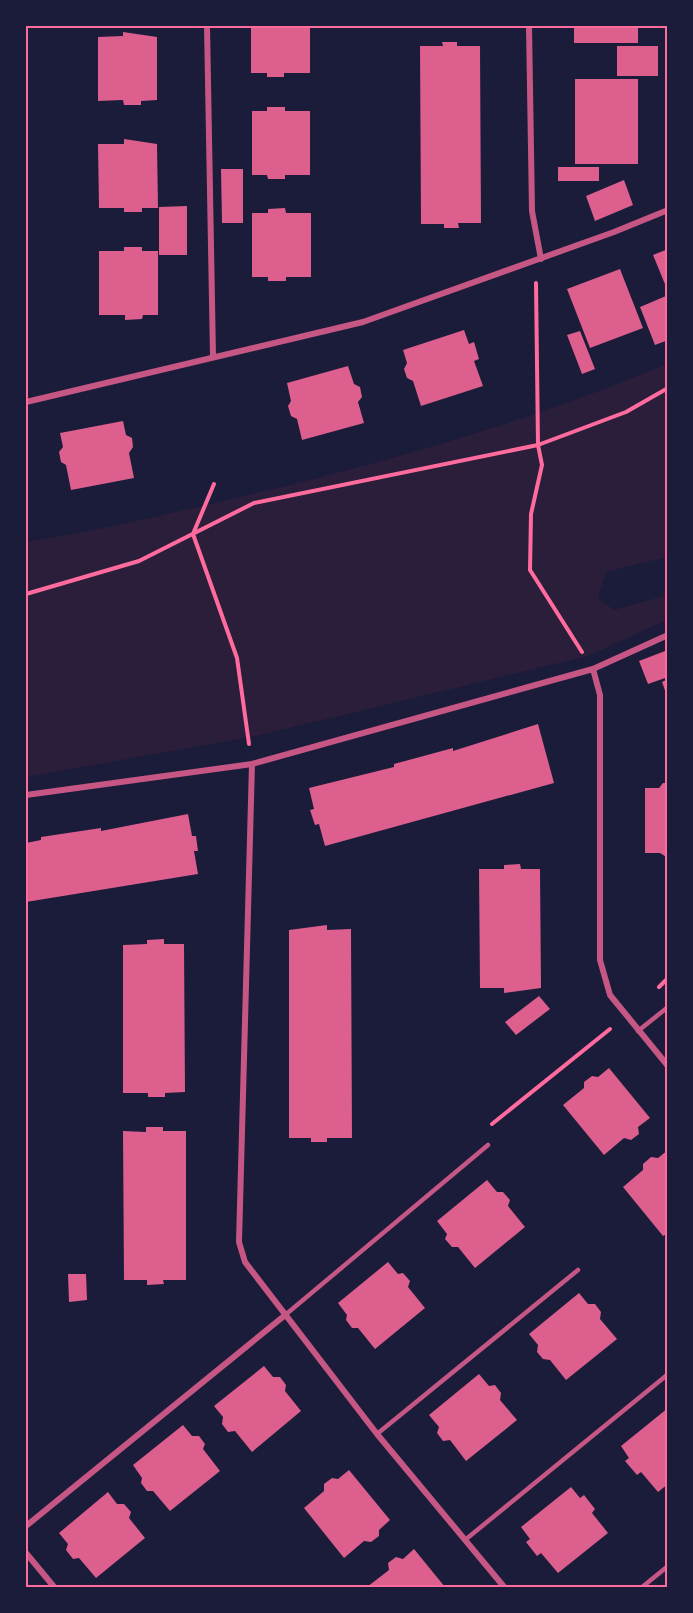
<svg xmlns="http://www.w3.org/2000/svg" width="693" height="1613" viewBox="0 0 693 1613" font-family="'IBM Plex Sans',sans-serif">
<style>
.green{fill:#2a1e3b}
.building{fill:#dd5f8e}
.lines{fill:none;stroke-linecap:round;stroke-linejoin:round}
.path{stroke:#ff6b9d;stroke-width:4}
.service{stroke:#c65784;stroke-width:4.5}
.minor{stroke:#c65784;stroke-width:6}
.neatline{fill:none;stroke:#ff6b9d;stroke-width:2}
</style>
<rect width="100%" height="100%" fill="#1b1b3a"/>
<path class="green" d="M667 364V557L606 572 598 598 614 610 667 595V620L588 656 256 736 26 777V542C106 529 186 510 265 491 401 458 538 418 667 364Z"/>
<path class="building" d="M251 26H310V73H284V77H267V73H251Z
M574 26H638V43H574Z
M123 32 157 37V100L141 101V105H124L123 100 98 101V37L123 36Z
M442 42H457V46H480L481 223H458L459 228H444V224H421L420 46H443Z
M617 46H658V76H617Z
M575 79H638V164H575Z
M267 107H285V111H310V175H285V179H268L267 175H252V111H267Z
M124 139 157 144 158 208H142V212H124V208H99L98 144H124Z
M558 167H599V181H558Z
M221 169H243V223H222Z
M624 180 633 205 595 221 586 196Z
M187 206V255H159V207Z
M285 208 286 213H311V277H286V281H268V277H252V213H268V209Z
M124 247H142V251H158V315H143L142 319 125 320V315H99V251H124Z
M668 249V289H667L653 255Z
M620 269 643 328 590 348 567 289Z
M666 296 668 340 655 345 640 307Z
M464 330 469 344 474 342 479 359 474 361 483 386 421 406 413 381 407 378 404 369 407 363 403 350Z
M580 331 595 369 582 374 567 335Z
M348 366 354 384 360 387 362 397 358 402 364 423 302 440 297 419 291 416 288 406 291 401 287 383Z
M123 421 126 435 132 438 133 447 129 453 134 478 71 490 66 465 61 462 59 452 63 447 60 433Z
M665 651 668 677 648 684 639 661Z
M668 679V696H667L662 682Z
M538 724 554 783 325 846 319 824 315 825 310 810 314 809 309 788 394 767V764L453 748V751Z
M663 783H668V858L660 853H645V788H659Z
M188 814 192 836H196L198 851H194L198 874 26 902V843L41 840V837L101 828V831Z
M520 864 521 869H540L541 988 504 993V988H480L479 869H504V865Z
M327 925V930L351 929 352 1138H327V1142H311V1138H289V930Z
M164 939V944H184L185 1092 165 1093V1097H148V1093H123V945L147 944V940Z
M539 996 550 1009 516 1035 505 1022Z
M609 1068 650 1118 638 1127 639 1134 631 1140 624 1138 604 1155 563 1105 584 1088V1082L592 1076 598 1077Z
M146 1127H163V1131H186V1280H163L164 1284 147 1285V1280H124L123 1131 146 1132Z
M668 1150V1233L663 1236 623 1187 643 1170V1164L651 1157 658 1158Z
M487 1180 497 1192H503L510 1200 508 1206 525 1227 475 1268 458 1247H452L445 1239 447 1234 437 1221Z
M388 1262 398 1274 403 1273 410 1281 408 1287 425 1308 375 1349 358 1328H352L346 1320 347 1315 338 1303Z
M68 1274H86L87 1300 69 1302Z
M579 1293 588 1304H595L601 1312 600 1319 617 1339 566 1380 550 1360 543 1359 537 1352 538 1345 529 1334Z
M264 1366 273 1377H280L286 1385 285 1391 301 1411 252 1452 235 1431 228 1432 222 1424 223 1417 214 1406Z
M479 1374 489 1386 495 1385 501 1393 500 1400 517 1420 466 1461 450 1440 443 1441 437 1433 439 1427 429 1415Z
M668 1408V1484L658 1492 641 1472 637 1475 625 1461 629 1458 621 1446Z
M183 1425 192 1436H199L205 1444 203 1449 220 1471 170 1511 153 1491H147L141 1483 142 1478 133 1465Z
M349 1470 390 1520 379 1530V1536L371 1542 364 1541 344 1558 304 1508 324 1491V1484L332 1478 338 1479Z
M571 1487 580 1498 584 1495 595 1509 592 1513 608 1533 558 1573 541 1553 537 1556 526 1542 530 1539 521 1527Z
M108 1492 117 1504H124L131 1512 129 1518 145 1538 96 1578 79 1558 73 1559 66 1550 68 1544 59 1533Z
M414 1549 445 1587H367L389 1570 388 1563 396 1557 403 1559Z"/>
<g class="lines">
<path class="path" d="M536 283 538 445 542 465 531 514 530 570 582 652
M214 484 193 534 237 658 249 744
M26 594 139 561 254 503 538 445 626 412 668 388
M659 987 668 978
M492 1124 610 1029"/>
<path class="service" d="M638 1031 668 1007
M284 1316 488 1145
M377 1434 578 1270
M465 1540 667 1375
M641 1588 668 1566"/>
<path class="minor" d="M207 26 213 356
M529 26 532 211 541 259
M26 402 363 322 614 232 668 210
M593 669 600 695V960L610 995 668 1066
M252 764 239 1242 245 1262 377 1434 505 1588
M26 795 252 764 593 669 668 635
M26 1526 284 1316
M26 1553 55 1588"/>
</g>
<rect width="693" height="1613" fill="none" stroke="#1b1b3a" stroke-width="54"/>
<rect x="27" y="27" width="639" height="1559" class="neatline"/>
</svg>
